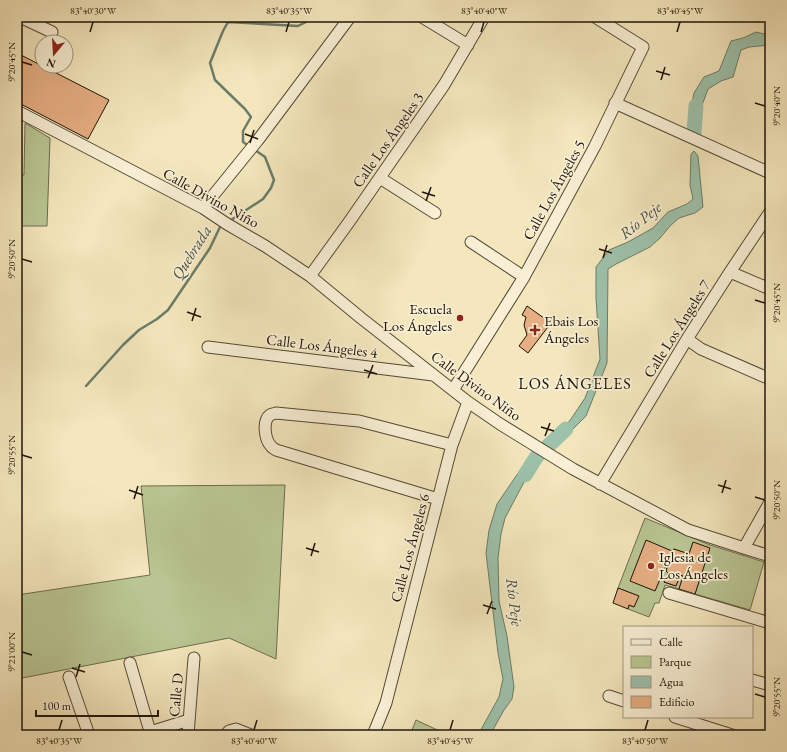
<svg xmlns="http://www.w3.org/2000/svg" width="787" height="752" viewBox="0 0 787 752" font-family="'EB Garamond',serif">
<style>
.green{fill:#b9c693;stroke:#6c6d4e}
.water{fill:#9dc1aa;stroke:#6b7c69}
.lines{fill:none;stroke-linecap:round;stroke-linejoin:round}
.stream{stroke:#6b7c69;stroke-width:2.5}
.river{stroke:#9dc1aa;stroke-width:15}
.building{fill:#e5ae83;stroke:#1f1408}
.minor-casing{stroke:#544935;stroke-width:13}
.minor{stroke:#f8efd4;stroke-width:11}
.ticks{fill:none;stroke:#1f1408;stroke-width:1.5}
.poi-dot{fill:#8f2418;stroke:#f8efd4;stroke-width:1.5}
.labels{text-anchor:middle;stroke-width:3.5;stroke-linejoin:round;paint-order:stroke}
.street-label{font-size:15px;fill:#1f1408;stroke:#f8efd4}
.poi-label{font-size:15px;fill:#1f1408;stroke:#f8efd4;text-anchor:start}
.water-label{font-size:16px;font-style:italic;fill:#4b5141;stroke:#f8efd4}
.neighbourhood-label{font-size:16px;letter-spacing:1px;fill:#1f1408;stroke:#f8efd4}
.neatline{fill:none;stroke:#1f1408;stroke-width:1.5}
.ticks-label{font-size:10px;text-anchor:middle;fill:#1f1408}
</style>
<rect width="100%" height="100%" fill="#f4e7bd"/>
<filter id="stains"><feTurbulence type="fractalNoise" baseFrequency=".005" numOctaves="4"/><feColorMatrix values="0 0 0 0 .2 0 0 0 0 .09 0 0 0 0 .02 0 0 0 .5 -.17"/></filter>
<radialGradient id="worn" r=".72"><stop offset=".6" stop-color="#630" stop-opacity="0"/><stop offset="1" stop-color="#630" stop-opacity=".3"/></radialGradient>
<path class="green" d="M25 123 50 138 47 226H17V175H24Z
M285 485 276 659 229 638 17 679V595L150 575 141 486Z
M645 518 710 545 764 562 750 610 695 594 709 548 693 543 689 554 674 549 666 571 668 573 664 582 676 586 680 575 683 576 679 589 665 585 659 603H655L649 617 628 609 629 605 634 607 638 596 618 588Z
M416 720 448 735H410Z"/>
<path class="water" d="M770 29V45L749 47 741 50 733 77 721 81 708 89 694 127 690 113 694 93 704 77 719 71 731 41 743 38 756 32 764 34 769 32Z
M694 151 698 156 703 207 695 213 679 218 670 226 660 238 650 247 616 264 608 269 607 363 586 416 570 432 552 442 571 419 585 398 600 359 596 298V267L609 250 628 242 653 228 668 212 687 204 693 199 690 185 691 154Z
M535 459 531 469 505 518 501 534 498 558 499 601 507 636 514 687 512 699 504 710 490 735H478L499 697 503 679 498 653 486 553 489 530 497 504 523 466Z"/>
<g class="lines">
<path class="stream" d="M249 146 243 142V131L251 117 245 109 215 80 210 63 223 31 228 22 298 26 312 19 313 17
M228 222 263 199 271 188 274 180 265 157 255 150
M86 386 123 345 139 330 157 319 168 310 210 248 220 227 222 226"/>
<path class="river" d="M694 133 696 106
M548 446 566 429
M525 475 535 459 538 455"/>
</g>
<path class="building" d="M17 53 109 100 88 139 17 102Z
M527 306 551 323 528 353 519 346 527 335 524 325 526 317 522 315Z
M17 440H19L20 474H17Z
M646 540 672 551 655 591 630 581Z
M693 542 710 548 695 594 679 589 683 576 680 575 676 586 664 582 668 573 666 571 674 549 689 554Z
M618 588 639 596 634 607 629 605 628 609 613 603Z"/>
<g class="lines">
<defs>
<path id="minor" d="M20 17 52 32
M422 17 468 45
M615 103 770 173
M17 111 203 208 227 224 265 246 310 276 361 318 468 402 500 424 573 469 688 530 744 548 770 556
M380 178 435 213
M203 208 258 140 350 17
M471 242 524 277
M730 272 770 289
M310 276 349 222 444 85 484 17
M687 339 701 349 770 379
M208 347 433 375
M453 390 524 277 595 146 643 47 595 17
M600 484 687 339 730 272 770 212
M438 499 276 450C275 449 272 448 271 446 265 440 262 421 270 415 271 414 274 414 276 413L359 421 452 445
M744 548 770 502
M669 593 770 623
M130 663 151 735
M69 677 89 735
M752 680 770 685
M609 696 624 701
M675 717 732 735
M150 732 189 720
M188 735 194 658
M226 735 229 731 236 729 251 735
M373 735 386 703 452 445 468 402"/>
</defs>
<use href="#minor" class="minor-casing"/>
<use href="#minor" class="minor"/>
</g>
<path class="ticks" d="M90 32 93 22M286 32 289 22M481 32 484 22M677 32 680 22M22 62 32 65M656 71 670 75M661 80 665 67M755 103 765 106M245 134 258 139M250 143 254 130M422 192 435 196M426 201 431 187M599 249 612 253M603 258 607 245M22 259 32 262M755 300 765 303M187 312 201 317M192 321 196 308M364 370 377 374M368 378 373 365M541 427 554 431M545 436 550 423M22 455 32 458M718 485 731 489M129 490 143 495M722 493 726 480M755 497 765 500M134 499 138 486M306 548 319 552M311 556 315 543M483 605 496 609M487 614 492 601M22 652 32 655M72 668 85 672M76 677 80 664M755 694 765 697M59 730 62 720M254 730 257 720M450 730 453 720M645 730 648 720"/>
<g class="poi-dot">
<circle cx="460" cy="318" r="4"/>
<path d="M533 324h4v4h4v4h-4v4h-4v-4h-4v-4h4z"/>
<circle cx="651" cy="566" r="4"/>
</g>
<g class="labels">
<g class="street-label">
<text transform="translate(388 140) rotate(-55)" y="5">Calle Los Ángeles 3</text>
<text transform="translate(554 190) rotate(-61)" y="5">Calle Los Ángeles 5</text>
<text transform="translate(211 198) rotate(29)" y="5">Calle Divino Niño</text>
<text transform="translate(677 329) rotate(-58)" y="5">Calle Los Ángeles 7</text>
<text transform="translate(322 346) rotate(7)" y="5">Calle Los Ángeles 4</text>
<text transform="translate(476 386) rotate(36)" y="5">Calle Divino Niño</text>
<text transform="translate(410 548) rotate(-75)" y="5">Calle Los Ángeles 6</text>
<text transform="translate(176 695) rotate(-85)" y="5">Calle D</text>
</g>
<g class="poi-label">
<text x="452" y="314" text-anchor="end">Escuela<tspan x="452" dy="17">Los Ángeles</tspan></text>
<text x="544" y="326">Ebais Los<tspan x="544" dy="17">Ángeles</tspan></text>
<text x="659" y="562">Iglesia de<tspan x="659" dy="17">Los Ángeles</tspan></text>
</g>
<g class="water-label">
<text transform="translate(640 220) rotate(-39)" y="6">Río Peje</text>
<text transform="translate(191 252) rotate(-58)" y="6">Quebrada</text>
<text transform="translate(515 602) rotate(83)" y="6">Río Peje</text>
</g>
<g class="neighbourhood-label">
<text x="575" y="389">LOS ÁNGELES</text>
</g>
</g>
<rect width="787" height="752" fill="none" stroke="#f4e7bd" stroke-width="44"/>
<rect x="623" y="626" width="130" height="92" fill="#f8efd4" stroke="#a19782"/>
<rect x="631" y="639" width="20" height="6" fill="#f8efd4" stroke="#a19782"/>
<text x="659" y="646" font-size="12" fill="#1f1408">Calle</text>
<rect x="631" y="656" width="20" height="12" fill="#b9c693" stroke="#a19782"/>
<text x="659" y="666" font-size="12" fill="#1f1408">Parque</text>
<rect x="631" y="676" width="20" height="12" fill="#9dc1aa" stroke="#a19782"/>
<text x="659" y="686" font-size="12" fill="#1f1408">Agua</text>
<rect x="631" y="696" width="20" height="12" fill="#e5ae83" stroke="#a19782"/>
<text x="659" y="706" font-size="12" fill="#1f1408">Edificio</text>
<g transform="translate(54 54) rotate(198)"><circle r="19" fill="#f8efd4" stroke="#a19782"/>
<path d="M0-3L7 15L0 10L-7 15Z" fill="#8f2418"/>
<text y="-6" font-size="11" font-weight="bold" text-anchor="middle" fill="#1f1408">N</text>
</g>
<path d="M36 710v6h122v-6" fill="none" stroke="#1f1408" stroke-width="2"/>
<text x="42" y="710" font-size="12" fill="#1f1408" stroke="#f8efd4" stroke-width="3" paint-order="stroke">100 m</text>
<rect x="22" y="22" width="743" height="708" class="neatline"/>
<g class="ticks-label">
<text x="93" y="14">83°40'30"W</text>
<text x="289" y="14">83°40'35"W</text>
<text x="484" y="14">83°40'40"W</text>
<text x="680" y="14">83°40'45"W</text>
<text transform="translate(11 62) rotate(-90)" y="4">9°20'45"N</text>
<text transform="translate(776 106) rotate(-90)" y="4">9°20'40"N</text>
<text transform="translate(11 259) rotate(-90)" y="4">9°20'50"N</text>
<text transform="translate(776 303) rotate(-90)" y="4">9°20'45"N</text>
<text transform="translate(11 455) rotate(-90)" y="4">9°20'55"N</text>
<text transform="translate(776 500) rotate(-90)" y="4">9°20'50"N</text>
<text transform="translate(11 652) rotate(-90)" y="4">9°21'00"N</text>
<text transform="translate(776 697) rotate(-90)" y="4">9°20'55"N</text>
<text x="59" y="744">83°40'35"W</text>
<text x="254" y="744">83°40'40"W</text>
<text x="450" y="744">83°40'45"W</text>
<text x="645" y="744">83°40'50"W</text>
</g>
<rect width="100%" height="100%" filter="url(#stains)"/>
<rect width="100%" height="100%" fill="url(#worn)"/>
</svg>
